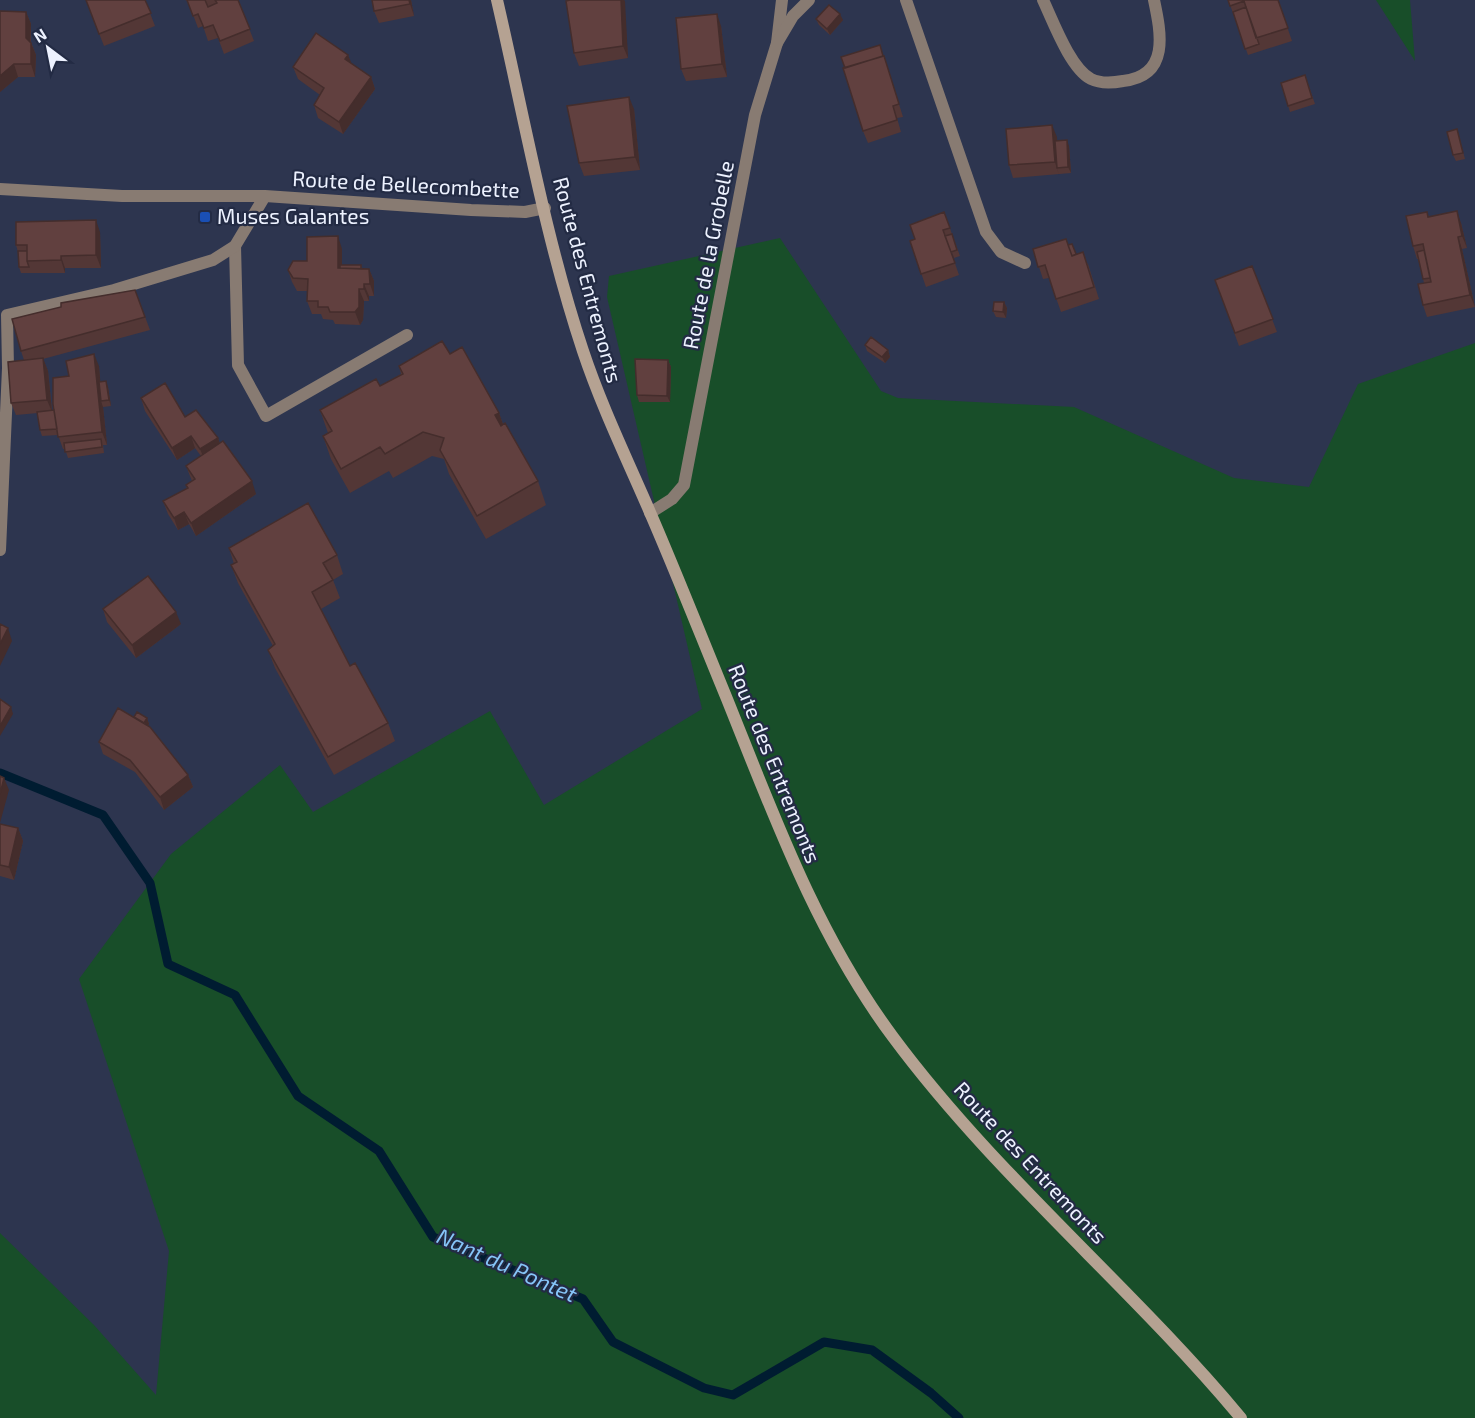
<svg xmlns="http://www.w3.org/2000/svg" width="1475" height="1418" viewBox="0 0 1475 1418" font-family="'Exo 2',sans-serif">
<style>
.green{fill:#184e29}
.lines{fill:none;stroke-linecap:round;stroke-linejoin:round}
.stream{stroke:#001c31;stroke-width:9}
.lane{stroke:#887b72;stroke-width:12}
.street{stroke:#887b72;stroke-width:12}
.secondary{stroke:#b5a292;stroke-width:12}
.wall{fill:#533736}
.shaded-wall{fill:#442d2c}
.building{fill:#61403f;stroke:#442d2c;stroke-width:1.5}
.transit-dot{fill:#1a4fb4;stroke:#232b44;stroke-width:2}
.labels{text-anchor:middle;stroke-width:4.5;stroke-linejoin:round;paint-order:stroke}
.street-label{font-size:21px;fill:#edf2ff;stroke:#232b44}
.poi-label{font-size:21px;fill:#edf2ff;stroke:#232b44;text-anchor:start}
.water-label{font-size:22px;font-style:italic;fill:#86c5f8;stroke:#232b44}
</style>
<rect width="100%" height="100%" fill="#2d354f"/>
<path class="green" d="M1376 0H1410L1415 61Z
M780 238 881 391 898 398 1074 407 1234 478 1309 487 1358 384 1475 343V1418H0V1233L94 1325 156 1395 169 1251 79 979 171 854 280 765 313 812 490 711 544 805 702 709 607 297 609 276Z"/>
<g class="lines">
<path class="stream" d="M0 773 103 815 150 883 168 964 235 995 298 1096 379 1151 433 1237 583 1299 613 1342 704 1388 733 1395 824 1342 872 1350 931 1393 959 1418"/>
<path class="lane" d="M906 0 986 232 1001 252 1025 263
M777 43 782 0
M235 246 238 365 266 416 407 335"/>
<path class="street" d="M1043 0C1053 21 1070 68 1091 79 1101 84 1112 83 1123 81 1170 76 1161 33 1154 0
M0 189 122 196H265L471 210 525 212 545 208
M7 315 114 290 213 260 235 246 265 196
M650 513 672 499 684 485 755 115 777 43 793 16 809 0
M0 550 8 368 7 315"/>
<path class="secondary" d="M497 0C524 116 545 237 583 351 601 405 626 457 649 510 676 572 701 636 727 699 774 816 817 935 893 1037 996 1176 1131 1286 1241 1418"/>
</g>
<path class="wall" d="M86 0H145L155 26 104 46Z
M185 0H238L254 41 224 54 218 38 208 41 203 26 198 28 188 1Z
M372 0H411L414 16 379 23 374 11Z
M570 0H624L628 58 579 66 574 53Z
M1228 0H1278L1292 41 1248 55 1235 18Z
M26 12 31 24V42L36 55 35 77H18L0 92Z
M816 19 843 20 830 35 819 25Z
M721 26 727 77 686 81 681 69Z
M348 55 351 63 371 77 375 89 343 134 318 118 314 105 320 95 298 79 293 67Z
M884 56 903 117 897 118 901 132 868 143 863 131Z
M1305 75 1315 104 1290 112 1281 83Z
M634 109 640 170 584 176 579 163Z
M1052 125 1057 141 1069 146 1071 173 1013 178 1009 165Z
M1457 129 1465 159 1456 161 1453 155Z
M944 212 960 256 954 258 948 243 959 275 926 287 910 241 915 239Z
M1427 212 1429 217 1461 223 1467 248 1462 249 1475 307 1427 317 1423 305 1424 283 1418 259H1417L1413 246Z
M100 232 101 268H65V273H21L19 267 18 252 16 245Z
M1068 245 1076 254 1088 264 1099 299 1061 312 1049 278 1043 279 1033 249Z
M342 249V265H361L362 269H369L374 281V296H369V301H364L363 320 360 325 335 324 333 320 323 319 321 314H312L307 301V291H297L292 282 288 270 307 261Z
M1252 266 1277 332 1239 346 1215 280Z
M135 290 150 330 43 359 48 371 52 410H54L69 376 99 366 100 381 108 387 111 406 103 407 107 445H103L104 453 68 458 65 449H63L58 435 42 436 40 430 38 413 16 415 11 403 24 360 21 351Z
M1004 302 1007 308 1006 318 996 317 993 311Z
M865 345 888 350 890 357 885 363 867 351Z
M450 354 499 413 503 424 538 481 546 505 486 539 449 474 444 459 432 456 393 478 389 471 350 493 331 459 323 436 328 433 320 410 380 386 401 374 399 366Z
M668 360 671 367 670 402H639L637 395Z
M141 398 185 417 218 438 220 444 256 494 196 536 189 524 178 530 168 514 163 501 187 489 186 485 192 481 186 466 201 456 195 448 177 460 145 411Z
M229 548 337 555 343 574 333 580 340 598 321 609 350 666 388 723 395 741 334 775 275 668 268 650 273 646 238 583 231 565 234 564Z
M103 609 181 624 136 658 107 622Z
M134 717 147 718 149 724 148 726 188 775 193 787 164 810 135 772 103 754 99 742Z
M0 824 18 828 23 841 14 880 0 876Z"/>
<path class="shaded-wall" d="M409 0H411L414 16 410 4Z
M621 0H624L625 1 628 58 623 46Z
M26 12 31 24 30 51 26 38Z
M717 14 721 26 727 77 722 64Z
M840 14 843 20 830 35 827 29Z
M31 43 36 55 35 77 31 64Z
M348 55 353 67 345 59Z
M14 64 18 77 0 92V76Z
M371 77 375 89 343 134 339 122Z
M629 97 634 109 640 170 635 157Z
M1052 125 1057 137 1059 168H1057L1059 175 1055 162Z
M1067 140 1069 146 1071 173 1068 167Z
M1457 211 1461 223 1467 248 1462 236Z
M96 220 100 232 101 268 96 255Z
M338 236 342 249V274L338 268Z
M1458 237 1462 249 1475 307 1470 295Z
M61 256 65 268V273L61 260Z
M369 269 374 281V296L370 284Z
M364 284 369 296V301L364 289Z
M359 289 364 301 363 320 360 325 355 312Z
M1004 302 1007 308 1006 318 1003 312Z
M888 350 890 357 885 363 882 357Z
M94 354 99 366 102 401H101L103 407 107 445 102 432Z
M43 358 48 371 52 412 47 400Z
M668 360 671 367 670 402 667 396Z
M106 381 108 387 111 406 109 400Z
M499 413 507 436 503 439 495 415Z
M191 436 195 448 177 460 172 448Z
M218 438 222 450 205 461 200 449Z
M252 481 256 494 196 536 191 523Z
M184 512 189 524 178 530 174 518Z
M176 612 181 624 136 658 132 645Z
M8 628 12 641 0 666V644Z
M11 707 13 714 0 736V726Z
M147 718 149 724 144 733 142 727Z
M188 775 193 787 164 810 160 797Z
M4 778 9 790 0 823V794Z
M18 828 23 841 14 880 9 867Z"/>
<path class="building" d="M86 0H145L151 13 99 34Z
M187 0H205L208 7 217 3 215 0H238L250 29 220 41 213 25 204 28 198 14 193 16Z
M372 0H409L410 4 374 11Z
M570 0H621L623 46 574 53 566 1Z
M1228 0H1278L1288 28 1256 38 1244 1 1230 6Z
M829 5 840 14 827 29 816 19Z
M1246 7 1259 44 1245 49 1233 12Z
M0 11 26 12V38L31 43V64H14L0 76Z
M717 14 722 64 681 69 676 18Z
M316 33 348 55 345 59 371 77 339 122 314 105 324 88 293 67Z
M880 45 883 56 845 68 841 57Z
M884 56 899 104 893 106 897 120 863 131 843 68Z
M1305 75 1312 98 1288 106 1281 83Z
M629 97 635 157 579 163 567 106Z
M1052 125 1055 162 1009 165 1006 129Z
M1457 129 1463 153 1453 155 1447 132Z
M1067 140 1068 167 1057 168 1055 141Z
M1457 211 1462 236 1458 237 1470 295 1423 305 1418 284 1431 282 1423 244 1413 246 1406 216 1427 212 1428 217Z
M944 212 950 228 943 230 955 263 921 274 910 241 915 239 910 225Z
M96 220V255L61 256V260L27 261V245H16V222Z
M952 234 957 250 951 252 945 236Z
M338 236V268L369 269 370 284H364V289H359V307L355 312H330L328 307H318V301H307L308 279 293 278 288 270 293 261H307V237Z
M1066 239 1072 256 1083 252 1094 287 1056 299 1045 265 1038 267 1033 249Z
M1072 244 1076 254 1072 256 1068 245Z
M1424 250 1430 278 1423 279 1417 252Z
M18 251H27V261L29 267H19Z
M340 265H361V269L340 268Z
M1252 266 1273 319 1235 333 1215 280Z
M135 290 145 317 21 351 12 319 61 307V303Z
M994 302H1004L1003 312 993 311Z
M871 337 888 350 882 357 865 345Z
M442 341 450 354 462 347 499 413 495 415 501 426 505 423 538 481 477 516 440 450 444 438 423 432 385 454 380 447 341 469 323 436 332 431 320 410 376 379 380 386 403 374 399 366Z
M94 354 102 432 58 437 53 404V378L69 376 66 361Z
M43 358 47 400 11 403 8 362Z
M635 359 668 360 667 396 637 395Z
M106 381 109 400 101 401 99 382Z
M165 383 185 417 196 410 218 438 200 449 191 436 172 448 141 398Z
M54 410 57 429 40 430 37 412Z
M101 439 102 447 65 452 64 443Z
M223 441 252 481 191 523 184 512 174 518 163 501 188 488 186 485 195 479 186 466Z
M308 503 337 555 323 563 333 580 312 592 350 666 355 663 388 723 328 757 268 650 275 644 231 565 237 562 229 548Z
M148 576 176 612 132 645 103 609Z
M0 624 8 628 0 644Z
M0 699 11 707 0 726Z
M118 708 150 727 188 775 160 797 130 760 99 742Z
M137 712 147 718 144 723 134 717Z
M0 776 4 778 0 794Z
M0 824 18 828 9 867 0 865Z"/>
<rect class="transit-dot" x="199" y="211" width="12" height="12" rx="3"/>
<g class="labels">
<g class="street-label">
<text transform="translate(406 185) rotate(3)" y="7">Route de Bellecombette</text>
<text transform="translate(709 255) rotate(-79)" y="7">Route de la Grobelle</text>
<text transform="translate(587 280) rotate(75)" y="7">Route des Entremonts</text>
<text transform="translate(774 764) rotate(68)" y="7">Route des Entremonts</text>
<text transform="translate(1030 1163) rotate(47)" y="7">Route des Entremonts</text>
</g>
<g class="poi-label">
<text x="217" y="224">Muses Galantes</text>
</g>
<g class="water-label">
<text transform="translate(507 1265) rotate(24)" y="8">Nant du Pontet</text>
</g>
</g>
<g transform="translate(48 48) rotate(328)" stroke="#232b44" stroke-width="4.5" paint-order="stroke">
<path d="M0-4.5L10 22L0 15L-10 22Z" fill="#edf2ff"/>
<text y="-9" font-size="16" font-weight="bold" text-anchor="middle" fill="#edf2ff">N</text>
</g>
</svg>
